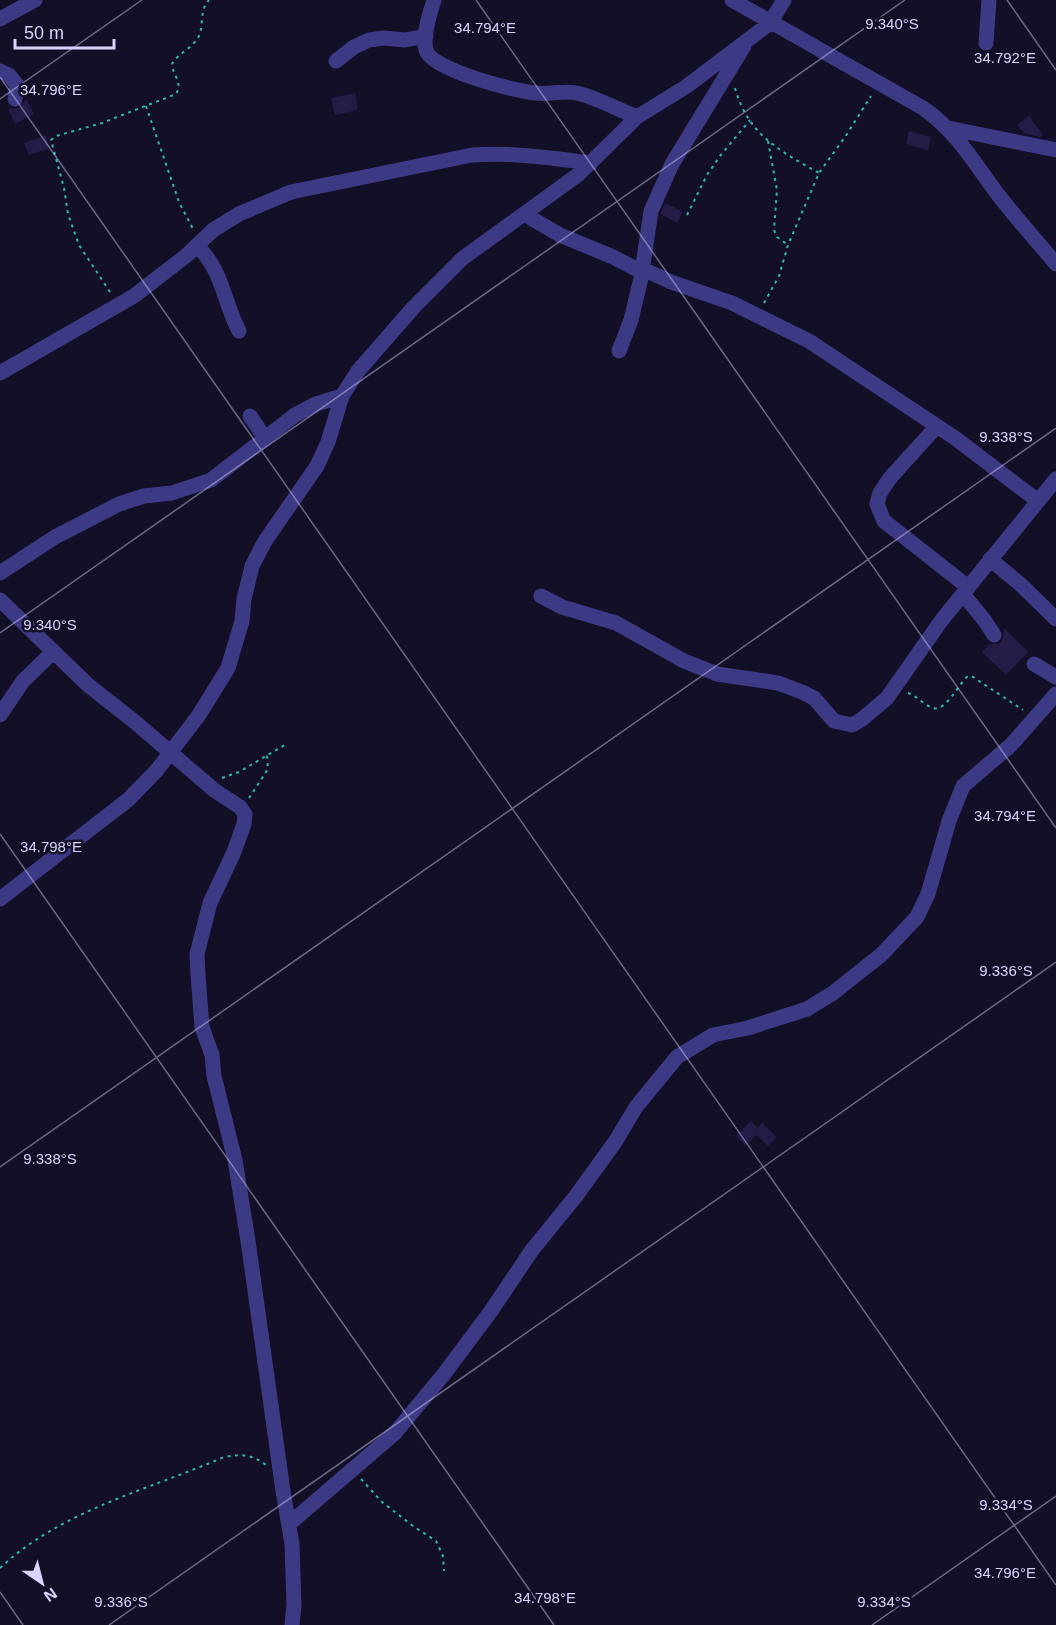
<svg xmlns="http://www.w3.org/2000/svg" width="1056" height="1625" viewBox="0 0 1056 1625" font-family="Helvetica,sans-serif">
<style>
.building{fill:#241b47}
.lines{fill:none;stroke-linecap:round;stroke-linejoin:round}
.path{stroke:#2fb8b0;stroke-width:2;stroke-dasharray:3 4.5;stroke-linecap:butt}
.minor{stroke:#3d3a85;stroke-width:15}
.ticks{fill:none;stroke:#d9d4ff;stroke-width:1.5;stroke-opacity:0.45}
.ticks-label{font-size:15px;text-anchor:middle;fill:#d9d4ff;stroke:#130f26;stroke-width:5;stroke-linejoin:round;paint-order:stroke}
</style>
<rect width="100%" height="100%" fill="#130f26"/>
<path class="building" d="M355 93 358 110 335 115 331 98Z
M26 99 34 114 15 124 8 109 19 108Z
M1029 116 1043 135 1041 137 1023 133 1017 125Z
M909 131 931 137 928 150 906 144Z
M46 135 50 148 29 155 24 143Z
M665 203 683 212 677 223 660 214Z
M1004 628 1028 652 1006 675 982 652 990 644 1000 643 1003 639Z
M751 1121 758 1128 762 1123 777 1137 768 1146 756 1135 746 1146 736 1136Z"/>
<g class="lines">
<path class="path" d="M735 88C748 135 780 151 819 173
M146 106 179 202 193 229
M768 141 777 190 774 230 777 237 788 245
M687 215 707 175 720 156 750 120
M110 292 79 245 68 214 64 188 51 140 56 136 102 123 176 94C183 82 173 76 172 64 178 53 193 48 199 36 204 24 199 11 209 0
M764 303 779 276 788 245 819 173 845 137 871 96
M908 693C917 696 924 705 933 708 946 712 959 683 968 676L973 677 1023 710
M222 778 239 772 288 743
M249 798 268 769 267 755
M361 1479 382 1502 413 1526 436 1541 443 1556 444 1571
M0 1568C62 1510 148 1490 224 1457 241 1454 252 1454 266 1465"/>
<path class="minor" d="M434 0C430 13 422 36 426 50 431 70 515 91 535 93 549 95 563 90 577 93 597 98 617 109 637 117
M732 0 923 108C956 131 973 161 996 192 1015 217 1036 240 1056 264
M0 19 35 0
M986 43 989 0
M336 61 354 47 369 40 384 38 405 40 426 36
M0 71 9 75 17 85 15 99
M948 128 1056 150
M524 214 560 235 613 257 642 272
M197 246C223 271 223 300 239 331
M643 269 671 282 732 303 809 341 955 438 1038 501
M619 351 631 320 641 278 651 211 672 164 744 46
M0 373 134 296 187 255 213 230 239 214 291 192 472 155C512 152 551 158 591 163
M250 416 265 438
M937 426 890 478 880 493 877 504 884 521 968 587
M990 559 1020 584 1056 619
M0 573 55 537 119 504 144 496 172 493 211 480 295 415 316 404 342 396
M963 594 985 621 994 635
M541 596 562 607 616 623 684 661 717 674 778 683 802 692 814 698 834 721 852 725 861 720 887 698 941 621 1056 479
M0 600 88 685 135 722 214 790 240 807 245 814 244 824 234 852 210 903 197 954 198 975 202 1027 212 1055 214 1076 235 1160 248 1241 283 1491 292 1544 294 1605 292 1625
M1034 664 1056 677
M0 715 23 681 53 652
M0 899 129 799 157 770 199 715 228 668 242 621 244 599 252 566 265 541 317 466 328 442 342 396 358 371 413 308 463 258 579 174 637 117 687 86 770 23 784 0
M289 1524 395 1433 444 1374 491 1311 532 1250 576 1196 615 1142 636 1107 677 1057 713 1035 748 1028 807 1009 833 993 881 955 917 917 928 894 949 821 963 786 1011 745 1056 694"/>
</g>
<path class="ticks" d="M476 0 1056 828M1007 0 1056 70M0 77 1056 1585M0 99 142 0M0 633 905 0M0 834 554 1625M0 1167 1056 428M0 1592 23 1625M109 1625 1056 962M872 1625 1056 1496"/>
<g class="ticks-label">
<text x="892" y="29">9.340°S</text>
<text x="485" y="33">34.794°E</text>
<text x="1005" y="63">34.792°E</text>
<text x="51" y="95">34.796°E</text>
<text x="1006" y="442">9.338°S</text>
<text x="50" y="630">9.340°S</text>
<text x="1005" y="821">34.794°E</text>
<text x="51" y="852">34.798°E</text>
<text x="1006" y="976">9.336°S</text>
<text x="50" y="1164">9.338°S</text>
<text x="1006" y="1510">9.334°S</text>
<text x="1005" y="1578">34.796°E</text>
<text x="545" y="1603">34.798°E</text>
<text x="121" y="1607">9.336°S</text>
<text x="884" y="1607">9.334°S</text>
</g>
<g transform="translate(42 1583) rotate(145)" stroke="#130f26" stroke-width="4.5" paint-order="stroke">
<path d="M0-4.5L10 22L0 15L-10 22Z" fill="#d9d4ff"/>
<text y="-9" font-size="16" font-weight="bold" text-anchor="middle" fill="#d9d4ff">N</text>
</g>
<path d="M15 39v9h99v-9" fill="none" stroke="#d9d4ff" stroke-width="3"/>
<text x="24" y="39" font-size="18" fill="#d9d4ff" stroke="#130f26" stroke-width="4.5" paint-order="stroke">50 m</text>
</svg>
